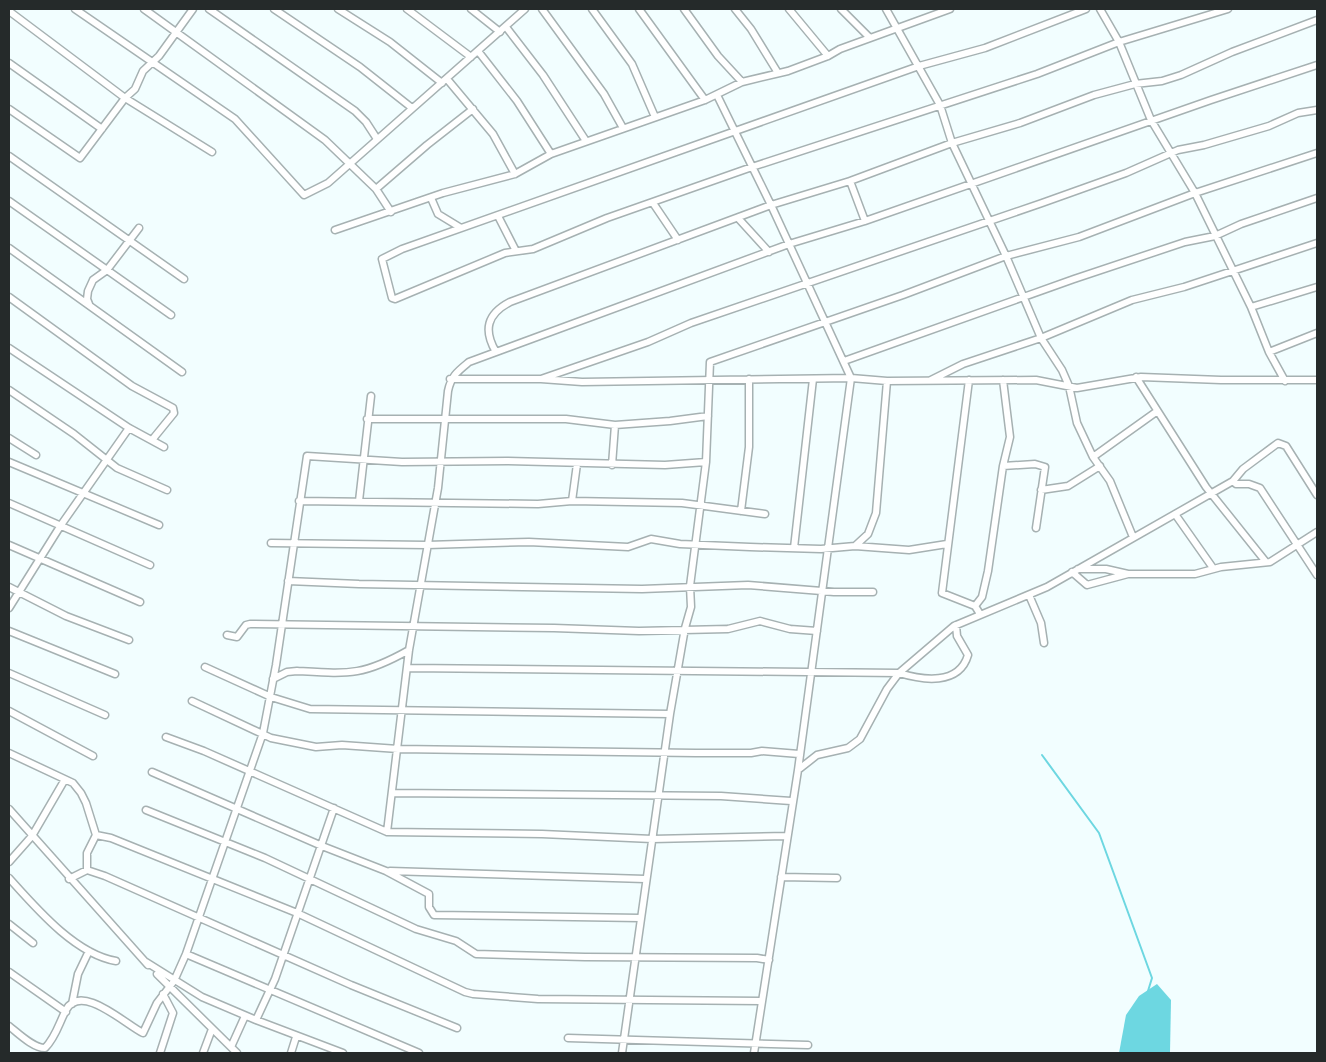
<svg xmlns="http://www.w3.org/2000/svg" width="1326" height="1062" viewBox="0 0 1326 1062" font-family="'Source Sans 3',sans-serif">
<style>
.water{fill:#6dd7e1}
.lines{fill:none;stroke-linecap:round;stroke-linejoin:round}
.stream{stroke:#6dd7e1;stroke-width:2}
.minor-casing{stroke:#a6b1b2;stroke-width:9}
.minor{stroke:#fff;stroke-width:6}
</style>
<rect width="100%" height="100%" fill="#f2feff"/>
<path class="water" d="M1157 984 1171 1000 1170 1053H1119L1126 1015 1139 996Z"/>
<g class="lines">
<path class="stream" d="M1042 755 1099 833 1152 978 1148 991"/>
<defs>
<path id="minor" d="M75 9 235 119 304 195 328 183 525 9
M144 9 325 140 376 189 391 212
M209 9 355 111 366 122 377 139
M274 9 360 67 412 108
M338 9 390 42 442 83
M407 9 471 57
M471 9 500 32
M542 9 604 94 623 128
M592 9 632 64 655 117
M639 9 705 100
M684 9 718 56 742 82
M735 9 751 29 778 73
M789 9 828 56
M841 9 870 38
M886 9 940 105 952 143 1006 256 1041 338 1062 370 1069 386 1077 423 1093 457 1110 481 1133 537
M1086 9 985 48 919 66 402 249 382 259 392 298 395 299 505 253 533 249 607 218 752 167 1037 74 1119 42 1228 9
M1100 9 1119 42 1151 120 1195 193 1251 307 1269 352 1285 381
M9 11 125 98 212 152
M506 27 543 75 586 141
M478 51 517 101 551 154
M9 63 102 129
M447 79 493 134 515 174
M717 95 771 205 851 378 887 381 1036 380 1077 388 1141 377 1221 380H1317
M9 109 80 158 125 98 135 89 143 71 159 56 193 9
M9 156 184 279
M850 181 865 221
M376 189 427 145 473 109
M431 198 438 214 461 228
M9 201 171 315
M653 203 678 240
M498 216 516 251
M738 218 769 252
M335 230 443 193 515 174 551 154 705 100 742 82 788 71 828 56 840 49 950 9
M9 248 182 372
M9 297 132 386 173 408 174 413 152 440
M89 304 87 299 88 291 93 280 107 270 139 228
M1251 307 1317 287
M9 348 129 428 164 447
M496 352C483 330 487 314 510 302L771 205 850 181 952 143 1020 123 1094 95 1135 84 1162 81 1181 75 1232 52 1317 20
M1269 352 1317 333
M844 361 1074 279 1185 242 1215 236 1241 224 1317 198
M1136 377 1206 487 1266 562
M450 379H541L582 382 851 378 798 770
M541 379 648 342 691 323 1042 203 1126 173 1178 150 1204 145 1269 126 1298 113 1317 110
M931 380 963 364 1041 338 1132 300 1184 287 1317 243
M969 380 942 593 975 606 980 614
M9 390 74 434 117 468 167 490
M367 419H566L615 425 670 421 708 416
M9 438 36 455
M1093 457 1156 412
M9 462 159 525
M612 465 615 425
M1003 466 1035 464 1045 467 1036 528
M1233 481 1236 484H1249L1260 488 1317 575
M1041 490 1068 486 1100 466
M299 501 538 504 572 501 682 503 765 514
M359 501 371 396
M572 501 577 464
M9 503 150 565
M741 511 749 447V379
M1175 514 1213 568
M271 543 427 545 529 542 628 547 651 539 680 544 750 547 821 549 855 546 909 550 947 544
M9 545 140 602
M855 546 868 534 876 513 887 381
M794 548 813 379
M1078 569H1106L1128 574
M1072 572 1087 585 1128 574H1195L1221 567 1270 562 1317 532
M288 581 359 584 642 589 748 585 834 592H873
M9 587 66 616 129 640
M1029 595 1041 623 1044 643
M975 606 982 597 988 571 1003 466 1010 437 1003 380
M9 608 61 525 129 428
M9 631 115 674
M227 635 237 637 246 625 250 624 554 628 639 631 728 629 760 621 790 629 817 631
M205 667 271 697 310 709 670 714
M408 668 899 673C922 680 959 686 968 655L957 636 956 625
M9 673 105 715
M273 679 287 672 297 671C349 674 363 676 409 650
M192 701 271 738 316 747 342 745 398 749 696 753H751L762 751 799 754
M9 711 93 756
M166 737 204 751 387 832 542 834 652 839 787 836
M9 753 73 783 81 793 86 803 96 835
M152 772 322 846 386 871 429 894V907L434 915 640 918
M392 793 721 796 791 801
M9 809 148 965
M146 810 265 858 416 929 456 941 476 954 585 957 757 958 769 960
M387 832 409 650 438 488 448 391C451 376 458 371 469 362L789 244 865 221 1211 100 1317 65
M9 862 32 836 64 781
M87 870V853L96 835 111 838 297 913 465 992 473 994 538 999 761 1001
M390 871 645 879
M781 877 837 878
M9 878C36 908 75 954 116 961
M69 879 87 870 105 876 351 985 457 1028
M9 924 33 943
M186 954 419 1053
M146 962 202 997 256 1020 275 979 334 808
M9 972 66 1012
M157 974 237 1053
M72 1004 78 974 89 951
M256 1020 343 1053
M9 1026C18 1033 33 1048 45 1048 56 1037 59 1023 66 1010 81 982 126 1025 143 1033L157 1003 174 981 186 954 263 733 276 665 307 456 402 462 508 461 665 465 706 462
M568 1038 808 1045
M231 1047 245 1016
M160 1053 173 1013 163 994
M203 1053 212 1029
M291 1053 296 1037
M622 1053 670 714 685 628 691 607 690 586 706 462 710 362 903 295 1006 256 1079 237 1195 193 1317 153
M754 1053 798 770 817 755 848 748 860 739 887 689 899 673 954 626 1047 587 1233 481 1243 469 1278 443 1286 446 1317 495"/>
</defs>
<use href="#minor" class="minor-casing"/>
<use href="#minor" class="minor"/>
</g>
<rect width="1326" height="1062" fill="none" stroke="#252a2a" stroke-width="20"/>
</svg>
